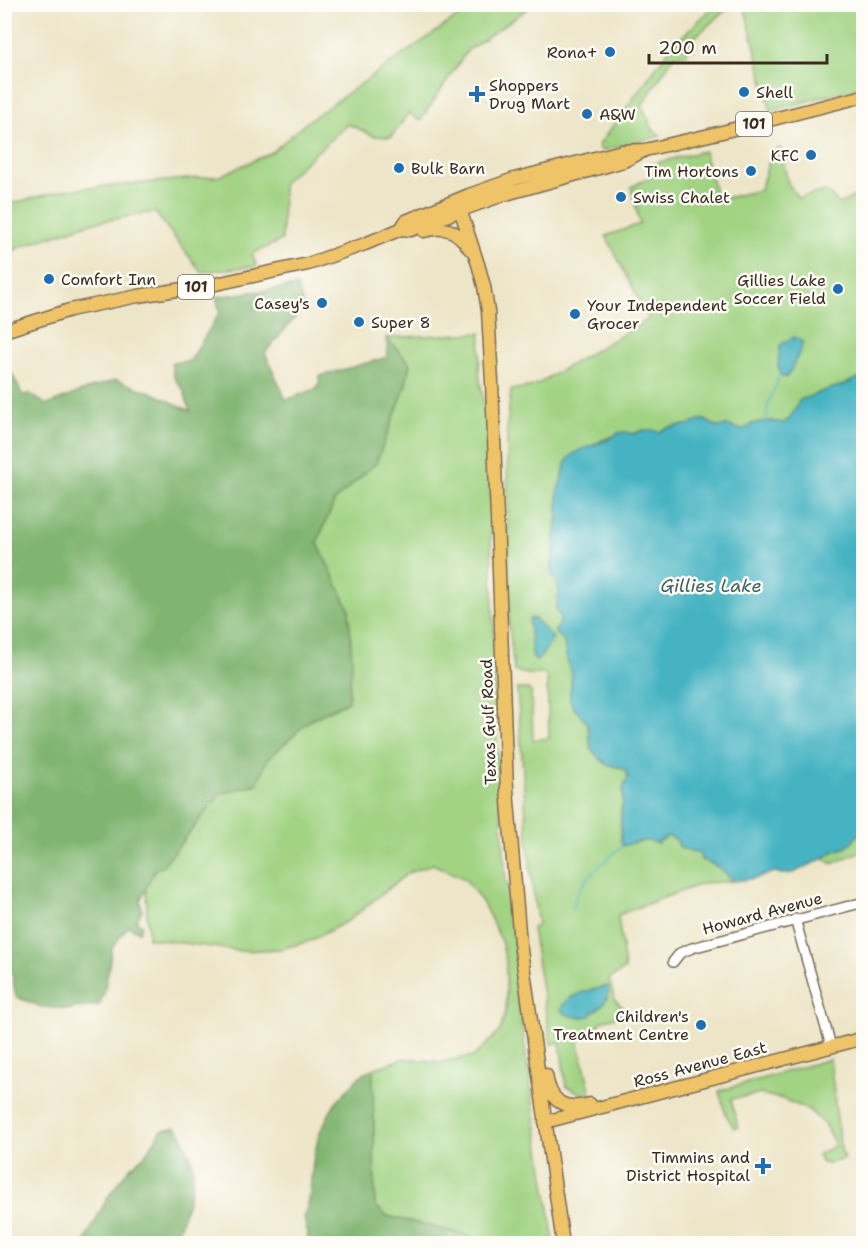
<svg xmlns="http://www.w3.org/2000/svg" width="868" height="1248" viewBox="0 0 868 1248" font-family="'Shantell Sans',sans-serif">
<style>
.green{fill:#a1d383;stroke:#6e7e50;stroke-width:1.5}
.forest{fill:#80b571;stroke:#5e7048;stroke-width:1.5}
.water{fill:#45b3c2;stroke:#406e70;stroke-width:1.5}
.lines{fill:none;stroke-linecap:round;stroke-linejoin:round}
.stream{stroke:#45b3c2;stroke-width:1.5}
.minor-casing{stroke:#796b59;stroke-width:12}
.major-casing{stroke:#796b59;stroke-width:15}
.minor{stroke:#fff;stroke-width:9}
.major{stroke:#efc469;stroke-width:12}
.poi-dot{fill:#1f6fb2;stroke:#fdfcf7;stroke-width:2}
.labels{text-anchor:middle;stroke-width:5;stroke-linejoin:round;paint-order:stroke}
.shield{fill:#fdfcf7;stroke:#75695f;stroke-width:1.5}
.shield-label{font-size:15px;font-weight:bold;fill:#3b2a1e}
.poi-label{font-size:16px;fill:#3b2a1e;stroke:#fdfcf7;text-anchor:start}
.street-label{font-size:16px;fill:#3b2a1e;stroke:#fdfcf7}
.water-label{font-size:18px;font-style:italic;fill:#3f6160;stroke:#fdfcf7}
</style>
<rect width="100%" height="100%" fill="#fdfcf7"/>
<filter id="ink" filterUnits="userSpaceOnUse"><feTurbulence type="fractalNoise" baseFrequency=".0167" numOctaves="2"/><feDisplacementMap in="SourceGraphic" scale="12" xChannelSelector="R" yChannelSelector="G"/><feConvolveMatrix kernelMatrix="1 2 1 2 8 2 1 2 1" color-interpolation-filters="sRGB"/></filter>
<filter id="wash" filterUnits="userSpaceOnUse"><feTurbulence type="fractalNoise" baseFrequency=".008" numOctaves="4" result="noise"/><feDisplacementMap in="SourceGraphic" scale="24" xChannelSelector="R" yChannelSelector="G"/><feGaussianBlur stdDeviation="1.35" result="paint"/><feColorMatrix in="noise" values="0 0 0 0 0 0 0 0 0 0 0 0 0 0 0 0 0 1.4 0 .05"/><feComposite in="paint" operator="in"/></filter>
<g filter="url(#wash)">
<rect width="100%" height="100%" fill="#ede5c7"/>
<path class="green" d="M474 5H533L467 51 420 121 409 113 391 137 374 136 348 124 283 182 282 240 252 254 257 266 201 272 155 212 91 223 20 247 5 257V205L65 190 220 176 272 152 308 121Z
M711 5H732L689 42 687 54 674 56 642 105 653 130 661 136 602 151 598 146 671 47 708 12Z
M744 5H863V86L771 111Z
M780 148 788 183 798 198 825 191 840 204 854 196 864 217 863 378 855 379 844 385 829 389 800 400 790 418 784 423 770 421 754 423 745 429H739L728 426 717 427 705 420H700L691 424 667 428 659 432 651 430H644L633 434 625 432 602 440 566 462 561 482 558 489V515L551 572 558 586 559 593 556 608 560 617V624L555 632V633L563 639C567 651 565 662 572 673L571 682 572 689 570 693 572 704 588 725 591 749 606 764 622 768 626 771 628 777 623 789V803L621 809V840L622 845 650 840 657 843 668 836 676 839 680 848 701 853V860C715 863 723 870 733 881L706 883 695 886 618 915 625 969 609 979 615 1000 629 1013 602 1021 593 1035 584 1037 577 1036 591 1094H582L566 1086 560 1042 551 1044 532 928 538 925C525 847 524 767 517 689H528L531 692 533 740 549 738 547 677 545 674H527L514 671 509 626 507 425 511 390 534 386 649 319 606 236 640 224 631 187 651 177 648 165 704 151 717 200 760 190 772 152Z
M481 333 479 373 488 431 497 740 505 871 515 943 518 1001 554 1243H475L471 1236 387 1216 375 1206 373 1069 404 1058 440 1062 474 1056 500 1031 506 1010V962L501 940 483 903 465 879 433 864 408 873 349 920 310 941 281 949 241 951 148 938 146 888 155 869 162 866 220 794 257 784 267 760 310 720 348 701 349 609 317 542 335 500 376 463 405 388 410 363 386 338Z
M863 829V850L832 864 824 858 834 851 847 847Z
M830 1059 840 1145 844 1159 828 1164 822 1163 818 1155 835 1145 825 1125 809 1110 783 1099 760 1094 731 1099 738 1127 734 1128 726 1115 719 1091Z"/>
<path class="forest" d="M297 286 304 307 265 353 286 400 318 388 320 376 388 357 386 338 410 363 405 388 376 463 335 500 317 542 349 609 352 663 348 701 310 720 267 760 257 784 220 794 162 867 155 869 140 901 142 910 136 921 142 925 139 932 128 926 112 948 104 994 99 1005 69 1009 42 1007 16 997 9 957 7 928 5 925 4 374 11 372 23 396 29 393 47 405 87 389 116 380 153 393 190 411 184 391 174 377 171 363 190 361 220 312 216 297Z
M373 1069 375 1206 387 1216 471 1236 475 1243H309L304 1217 309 1200 313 1162 319 1134 335 1103 360 1076Z
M176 1127C183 1137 192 1158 193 1170 194 1190 180 1224 174 1243H84L108 1197 129 1168 145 1155 162 1130Z
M589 1239 647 1242H648L647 1244H589Z"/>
<path class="water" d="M794 337 803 342 799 354 787 377H782L778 366 780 345Z
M863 378V829L847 847 834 851 824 858 793 873 782 874 774 872 758 878 733 881C724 870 715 863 701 860L700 853 680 848 676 839 668 836 657 843C645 838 634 843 622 846L621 840V814L623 803V789L628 777 626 771 622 768 606 764C601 758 593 755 591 747 589 740 590 730 587 724 583 716 573 709 570 701 569 695 572 680 572 673 565 662 567 651 563 639L555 633V631L560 624V617L556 608 559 593 558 586 551 572 558 515V489L561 482 566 462 573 454 580 450 609 439 618 433 625 432 633 434 644 430H651L659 432 667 428 691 424 700 420H705L717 427 728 426 739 429H745L754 423 770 421 784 423 790 418 800 400 829 389 844 385 855 379Z
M530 618 535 619 553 638C548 646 544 654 537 661H535L532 655 529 622Z
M608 986C611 997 602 1008 592 1012L591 1016C581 1018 569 1019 561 1010 565 993 593 990 608 986Z"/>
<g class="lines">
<path class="stream" d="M766 422 768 404 780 374
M572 910C576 883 603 863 622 846"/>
</g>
</g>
<g filter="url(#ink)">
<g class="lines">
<defs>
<path id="minor" d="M795 919 831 1046
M673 962 680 953 692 948 864 902"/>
<path id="major" d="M457 200 478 264 484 286 488 311 492 382 507 790 520 943 563 1244
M401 229 406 221 469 195 514 179 622 151 645 150 718 133 864 96
M424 231C446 225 457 230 470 249
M4 331 70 310 138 296 216 284 308 264 365 244 401 229 411 230 461 210 506 194 624 161 645 150
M546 1075C550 1101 563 1111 590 1104
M545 1122 864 1038"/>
</defs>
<use href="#minor" class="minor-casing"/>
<use href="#major" class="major-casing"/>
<use href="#minor" class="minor"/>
<use href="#major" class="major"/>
</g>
</g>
<g class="poi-dot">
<circle cx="610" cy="52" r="6"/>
<circle cx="744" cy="92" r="6"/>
<path d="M474 85h6v6h6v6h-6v6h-6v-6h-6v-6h6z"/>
<circle cx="587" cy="114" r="6"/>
<circle cx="811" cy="155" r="6"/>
<circle cx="399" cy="168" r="6"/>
<circle cx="751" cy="171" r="6"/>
<circle cx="621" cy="197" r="6"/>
<circle cx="49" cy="279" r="6"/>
<circle cx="838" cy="289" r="6"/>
<circle cx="322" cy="303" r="6"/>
<circle cx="575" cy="314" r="6"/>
<circle cx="359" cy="322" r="6"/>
<circle cx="701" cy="1025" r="6"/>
<path d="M760 1157h6v6h6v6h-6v6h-6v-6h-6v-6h6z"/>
</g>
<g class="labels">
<g class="shield">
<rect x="736" y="112" width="36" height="24" rx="4.5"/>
<rect x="178" y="275" width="36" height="24" rx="4.5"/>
</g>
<g class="shield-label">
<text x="754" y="129">101</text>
<text x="196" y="292">101</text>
</g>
<g class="poi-label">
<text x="598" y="58" text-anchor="end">Rona+</text>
<text x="489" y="91">Shoppers<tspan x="489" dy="18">Drug Mart</tspan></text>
<text x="756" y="98">Shell</text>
<text x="599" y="120">A&amp;W</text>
<text x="799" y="161" text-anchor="end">KFC</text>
<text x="411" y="174">Bulk Barn</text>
<text x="739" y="177" text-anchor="end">Tim Hortons</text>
<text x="633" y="203">Swiss Chalet</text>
<text x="61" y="285">Comfort Inn</text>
<text x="826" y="286" text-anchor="end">Gillies Lake<tspan x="826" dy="18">Soccer Field</tspan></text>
<text x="310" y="309" text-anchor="end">Casey's</text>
<text x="587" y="311">Your Independent<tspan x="587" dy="18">Grocer</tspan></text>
<text x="371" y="328">Super 8</text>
<text x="689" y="1022" text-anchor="end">Children's<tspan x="689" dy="18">Treatment Centre</tspan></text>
<text x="750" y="1163" text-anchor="end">Timmins and<tspan x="750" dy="18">District Hospital</tspan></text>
</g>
<g class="street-label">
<text transform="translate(488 722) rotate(-92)" y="6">Texas Gulf Road</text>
<text transform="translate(762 913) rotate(-15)" y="6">Howard Avenue</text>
<text transform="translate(700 1064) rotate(-15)" y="6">Ross Avenue East</text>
</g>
<g class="water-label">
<text x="711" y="592">Gillies Lake</text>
</g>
</g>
<rect width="868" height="1248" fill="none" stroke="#fdfcf7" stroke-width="24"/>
<path d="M649 54v9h178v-9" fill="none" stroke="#3b2a1e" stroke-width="3"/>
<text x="658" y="54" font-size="18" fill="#3b2a1e" stroke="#fdfcf7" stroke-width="4.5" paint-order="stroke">200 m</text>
</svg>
